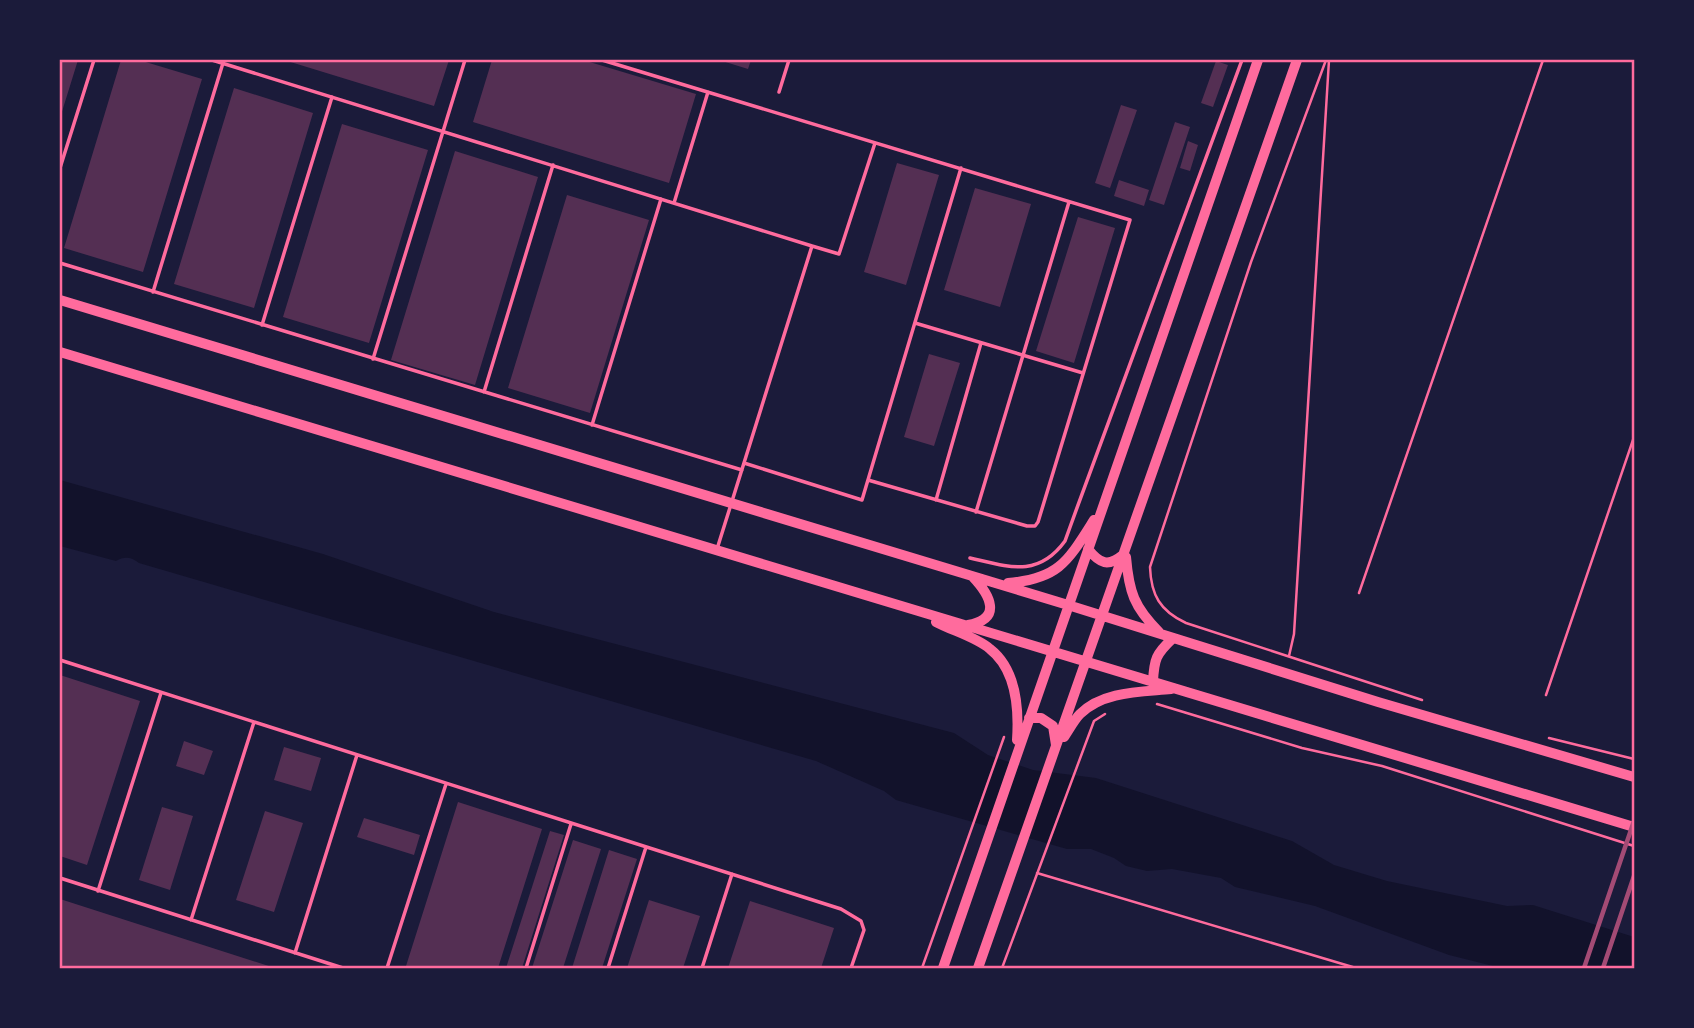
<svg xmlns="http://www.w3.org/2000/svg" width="1694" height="1028" viewBox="0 0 1694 1028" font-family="'DejaVu Sans',sans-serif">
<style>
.water{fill:#12122b}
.building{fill:#542f53}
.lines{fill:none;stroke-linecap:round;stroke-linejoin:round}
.path{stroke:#ff6b9d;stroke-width:2.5}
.service{stroke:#ff6b9d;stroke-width:3.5}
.secondary{stroke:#ff6b9d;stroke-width:10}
.rail{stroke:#a44b75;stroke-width:4.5}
.neatline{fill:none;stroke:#ff6b9d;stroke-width:2.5}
</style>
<rect width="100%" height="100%" fill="#1b1b3a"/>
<path class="water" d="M60 480 323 554 494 612 954 733 988 755 1033 770 1096 778 1292 841 1334 865 1387 881 1507 906 1533 905 1634 937V968H1501L1449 955 1315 906 1235 887 1221 878 1172 869 1147 871 1126 866 1114 858 1091 849H1067L896 800 884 791 816 761 139 563C131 557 125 556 116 561L60 546Z"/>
<path class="building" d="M60 60H78L60 118Z
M121 60H139L202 79 143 272 64 248Z
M284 60H449L434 106Z
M492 60H583L696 94 669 183 473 122Z
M719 60H751L748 69Z
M1216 61 1228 65 1213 107 1201 103Z
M234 88 313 113 254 308 174 284Z
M1121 105 1137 110 1110 188 1095 183Z
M1175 122 1190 127 1164 205 1149 200Z
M342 124 428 150 369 343 283 317Z
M1188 141 1198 145 1190 171 1180 168Z
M455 151 538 177 475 385 391 360Z
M897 163 939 175 906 285 864 272Z
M1119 180 1149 190 1144 206 1114 196Z
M975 188 1031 204 1000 307 944 290Z
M567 195 649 220 590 413 508 388Z
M1078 217 1115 228 1074 363 1036 351Z
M929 354 960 363 934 446 904 437Z
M60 675 140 701 87 865 60 856Z
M184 741 213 751 204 775 176 766Z
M284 747 321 758 311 791 274 780Z
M458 802 542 829 498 968H414L406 966Z
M162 807 193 816 170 890 139 880Z
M265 811 303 823 274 912 236 900Z
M364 818 420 835 414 855 357 837Z
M550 831 564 835 522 968H506Z
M573 840 601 849 563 968H532Z
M609 850 637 859 602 968H572Z
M60 899 275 968H60Z
M649 900 700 916 683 968H627Z
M750 901 834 928 821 968H728Z"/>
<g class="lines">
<path class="path" d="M1326 60 1251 262 1150 567C1151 595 1160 611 1186 623L1422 700
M1359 593 1543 60
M1289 656 1294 634 1329 60
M1546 695 1634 437
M1157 704 1302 748 1382 766 1634 846
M1549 738 1634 759
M1037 873 1356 968
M922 968 1004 737
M1002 968 1094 721 1105 714"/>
<path class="service" d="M212 60 812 246 717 549
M602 60 1130 220 1038 522 1035 526H1027L868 480
M779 92 789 60
M60 168 94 60
M674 203 708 92
M812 246 839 254 875 143
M60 263 742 470
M153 292 223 63
M915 323 1083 373
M262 325 332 97
M373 359 465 60
M484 392 553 165
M592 425 661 199
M744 463 862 500 961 168
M936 500 981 343
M976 512 1069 202
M970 558C1009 567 1038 578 1065 541 1123 380 1184 220 1242 60
M60 660 841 909 861 921 864 930 851 968
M60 878 343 968
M98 891 161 693
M191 920 254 722
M295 953 357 755
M387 968 446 784
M526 968 571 824
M608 968 646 847
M702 968 732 874"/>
<path class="secondary" d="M60 300 1068 605 1378 702 1634 777
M60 352 1634 827
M1088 549C1100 564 1108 567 1123 555
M1126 557C1129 592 1134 607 1159 632
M1008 583C1059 579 1068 561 1094 520
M936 622C953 631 976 637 990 649 1017 670 1019 710 1017 740
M968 625C1003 619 990 595 973 577
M1153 682C1154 659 1156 654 1173 638
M1029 718H1041L1053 726 1056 745
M1064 737C1069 730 1074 720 1080 714 1103 691 1141 692 1171 689
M943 968 1258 60
M978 968 1297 60"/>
<path class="rail" d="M1584 968 1634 821
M1603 968 1634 876"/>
</g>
<rect width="1694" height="1028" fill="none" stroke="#1b1b3a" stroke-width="122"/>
<rect x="61" y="61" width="1572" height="906" class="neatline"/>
</svg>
